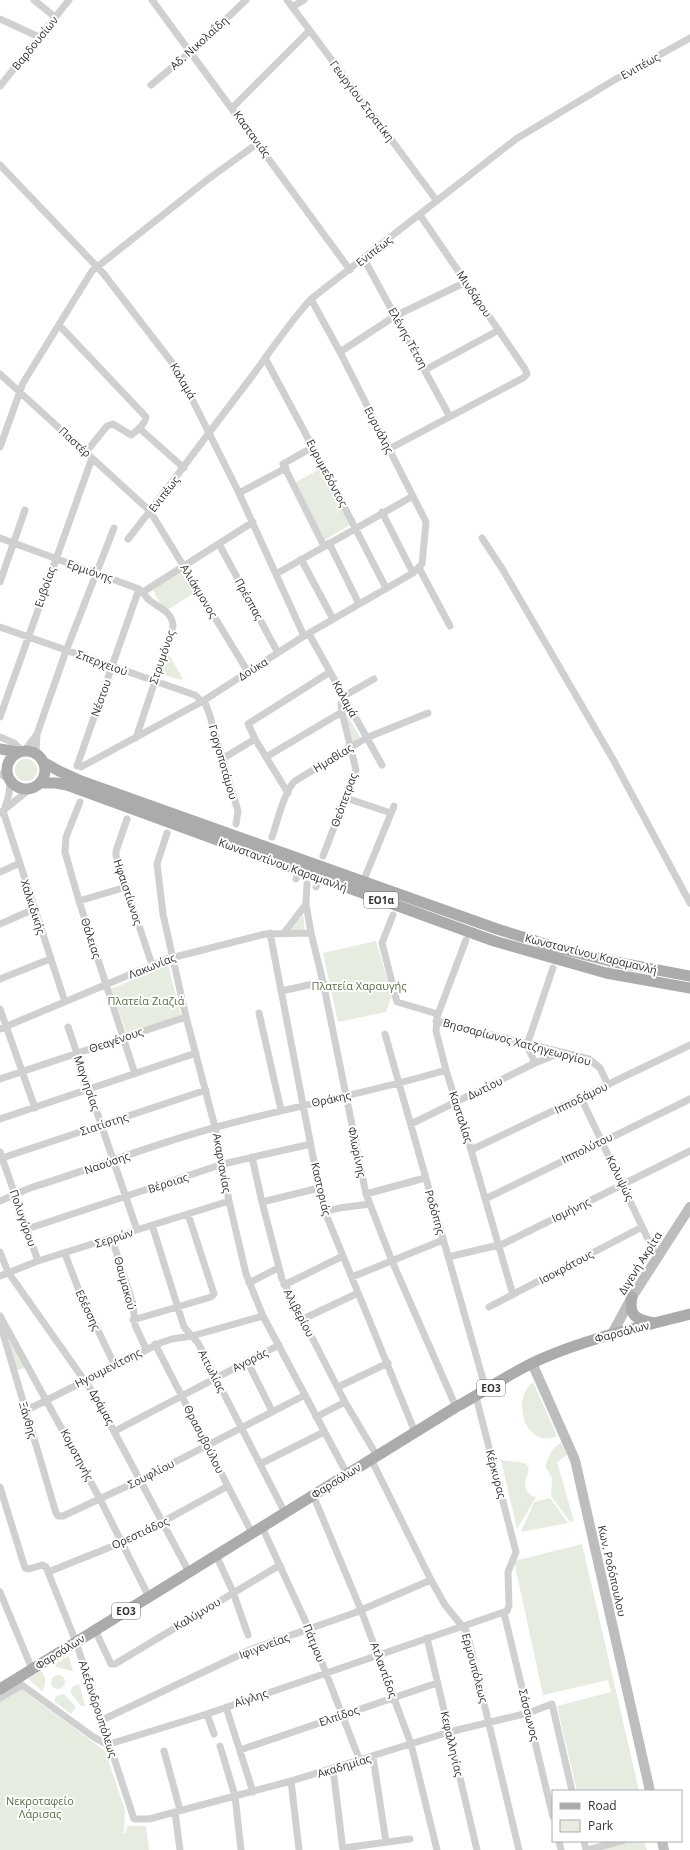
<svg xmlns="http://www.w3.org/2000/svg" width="690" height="1850" viewBox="0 0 690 1850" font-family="'Open Sans',sans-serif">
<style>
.green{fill:#e6ecdf}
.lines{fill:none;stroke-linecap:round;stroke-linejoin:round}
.street{stroke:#d0d0d0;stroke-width:7}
.secondary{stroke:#bdbdbd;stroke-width:10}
.primary{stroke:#ababab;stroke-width:11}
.labels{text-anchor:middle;stroke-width:4;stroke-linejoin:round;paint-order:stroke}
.shield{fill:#fff;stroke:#707070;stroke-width:1}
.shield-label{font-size:10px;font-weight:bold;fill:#333}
.street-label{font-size:11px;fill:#333;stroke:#fff}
.park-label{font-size:11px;fill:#56703f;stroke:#fff}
</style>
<rect width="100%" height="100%" fill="#fff"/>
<path class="green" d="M322 468 351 524 325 540 296 482Z
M183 570 196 592 167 610 160 603 152 589Z
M168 653 182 677 181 680 161 674Z
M346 716 349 718 360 737 353 743Z
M15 770a11 11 0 1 1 22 0a11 11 0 1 1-22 0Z
M303 914 305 930 290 931Z
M376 941 392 995 386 1012 338 1022 323 953Z
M168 965 181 1016 127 1034 111 989Z
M9 1342H11L25 1368 17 1370Z
M533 1382 557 1436C526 1450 510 1400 533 1382Z
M561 1442 567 1455 557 1462 574 1521 570 1522 551 1496 552 1478 545 1466 552 1450Z
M501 1460 525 1463 529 1468C527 1479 520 1487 532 1496L536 1497 517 1529Z
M550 1498 568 1523 521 1532 534 1502Z
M582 1544 639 1791H577L557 1706 611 1692 608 1680 543 1695 514 1561Z
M68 1656 69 1657 73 1671 56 1667 54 1665Z
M41 1671C46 1677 47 1684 42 1691L28 1679Z
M51 1682a7 7 0 1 1 14 0a7 7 0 1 1-14 0Z
M79 1684 85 1706H81L70 1692 73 1686Z
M21 1689 105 1751 125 1810 124 1833H126L127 1826H146L149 1850H0V1701Z
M64 1694 76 1707 71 1714 54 1701 56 1696Z
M631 1841H644L647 1850H596Z"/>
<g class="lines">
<path class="street" d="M34 0 55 17
M152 0 350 270
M287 0 437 201
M292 7 304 0
M0 19 39 37
M151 85 199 45 246 0
M0 86 69 0
M232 108 309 31
M0 165 103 273 177 369 239 493 304 636
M364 259 450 417
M59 325 146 417C145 424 137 431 131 435L113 424 107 426 86 452
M340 352 395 316 466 282
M265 358 332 483 386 588
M425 370 499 330
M0 374 150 511 248 672
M139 428 184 468
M0 447 23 383 92 271 207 180 258 143
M313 447 283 464 324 546
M389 449 523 378 527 374 525 369 420 215
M239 493 286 468
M382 512 413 573
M0 538 139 589 77 766
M482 538 503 570 614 761 690 903
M128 539C170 486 209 432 250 379 270 352 288 324 311 299L516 139 616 79 690 38
M329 543 359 604
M219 544 278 653
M301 559 333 619
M419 568 450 626
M276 574 413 496
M0 582 25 510
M143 592 253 522
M0 627 195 695 206 705 209 713 238 811 236 824
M309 634 382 765
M0 717 92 458
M0 737 14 743 22 751
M136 738 173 627C173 611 158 608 148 599 145 596 143 592 139 589
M25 750 37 734
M36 754 37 734 66 651 114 528
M266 757 342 712
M222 759 255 739
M81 767 203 701 304 636 413 573 422 564 426 522 340 352 311 299
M0 774 8 778
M288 793 255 739 248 724 330 672
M346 798 388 812
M80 802 66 837 65 852 79 901 135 1074
M3 811 65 1002
M4 811 9 794 10 781
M0 813 30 789
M127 819 116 851V856L152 965
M167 833 157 864 163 914 186 1017 215 1127 229 1201 246 1274 263 1316 347 1474
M272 837C277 823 284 791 295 781L366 738 428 713
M323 856 356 770 342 712 341 704 344 696 374 679
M0 872 20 863
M296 879 299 870
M363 882 394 806
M307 884 306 904 311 933 323 982 366 1194 392 1261 456 1407
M316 887 319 878
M79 901 126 887
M393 915 382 943 397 1002 438 1014
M0 924 34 909
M270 933 319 1188 325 1212 415 1432
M284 933 306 904
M466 940 437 1017 436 1031 446 1070 471 1150 513 1295
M0 979 50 959
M281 991 323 982
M0 1009 35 1108
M259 1013 281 1110
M436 1021 589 1059 600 1068 608 1085
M68 1027 137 1230
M0 1029 167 959 265 934 311 933
M385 1034 486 1390
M535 1063 527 1045 553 968
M0 1079 186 1017
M581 1098 657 1258
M0 1119 196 1053
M411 1124 535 1063 560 1053
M471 1150 690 1045
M0 1152 38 1261
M252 1157 262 1202 282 1279 345 1402 377 1456
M2 1158 206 1090
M366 1194 425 1178
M485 1199 690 1099
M0 1201 30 1188C92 1169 153 1144 217 1127 293 1106 370 1093 446 1070
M262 1202 319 1188
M325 1212 339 1208 370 1204
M152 1225 184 1327 198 1343 285 1513
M27 1229 223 1164 311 1144
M112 1239 133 1304 135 1325 146 1349
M0 1252 8 1272 94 1394 189 1572
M65 1254 80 1293 115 1366
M448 1257 503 1244 690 1151
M0 1276 38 1261 229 1201
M352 1277 443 1240
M249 1283 278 1268
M284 1285 343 1256
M489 1307 642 1227
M0 1316 100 1499 149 1597
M303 1319 358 1293
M133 1320 211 1297 214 1294 188 1214
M0 1323 56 1513 58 1516H63L140 1480 305 1395
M155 1344 252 1533
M247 1361 272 1411
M338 1387 388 1363
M25 1411 160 1343 172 1339 192 1336 263 1316
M316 1417 345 1402
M115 1431 279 1345
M371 1459 431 1580 445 1605 467 1632 519 1850
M260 1464 324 1432
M0 1487 25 1568 29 1569 42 1565 46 1567 76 1642 134 1819H149L291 1781 449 1732 528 1713 552 1704 572 1791
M313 1495 361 1610 411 1744 437 1850
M262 1527 309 1629 360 1761
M216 1555 233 1592 248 1635
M48 1572 133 1538 228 1486
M0 1592 32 1669
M504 1613 553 1817
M95 1630 111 1664H115L280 1565
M427 1638 477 1850
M11 1682 22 1685 92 1736 104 1743H113L207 1714 507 1611 509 1606 508 1572 516 1552 476 1397
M0 1698 22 1685
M226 1707 253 1792
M207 1714 214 1734
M102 1720 252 1649 354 1613 431 1580
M220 1746 235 1796 241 1850
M240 1750 437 1683
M164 1751 180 1810
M373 1757 386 1842
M333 1769 343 1850
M291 1781 299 1850
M175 1812 180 1850
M559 1841 561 1850
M584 1841 586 1850
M343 1848 410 1839
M587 1850 622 1841"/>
<path class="secondary" d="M612 1334 632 1297 690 1207
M532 1363 575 1460 650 1791
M662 1841 664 1850"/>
<path class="primary" d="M0 749 18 752
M7 770a19 19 0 1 1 38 0a19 19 0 1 1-38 0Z
M43 762 59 771 81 781 497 929 558 948 610 961 690 976
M40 783H56L67 785 494 941 606 973 690 988
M632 1297C628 1316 637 1320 654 1323
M0 1689 456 1407C484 1392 511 1372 541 1359 589 1338 640 1327 690 1314"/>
</g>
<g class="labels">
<g class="shield">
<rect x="364" y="892" width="34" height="16" rx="3"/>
<rect x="477" y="1380" width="28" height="16" rx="3"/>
<rect x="112" y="1603" width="28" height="16" rx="3"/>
</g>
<g class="shield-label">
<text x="381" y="904">ΕΟ1α</text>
<text x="491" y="1392">ΕΟ3</text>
<text x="126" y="1615">ΕΟ3</text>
</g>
<g class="street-label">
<text transform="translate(35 43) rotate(-51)" y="4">Βαρδουσίων</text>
<text transform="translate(199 43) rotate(-42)" y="4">Αδ. Νικολαΐδη</text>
<text transform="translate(640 66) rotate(-29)" y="4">Ενιπέως</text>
<text transform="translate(362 101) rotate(53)" y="4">Γεωργίου Στρατίκη</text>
<text transform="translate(252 134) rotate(54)" y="4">Καστανιάς</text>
<text transform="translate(374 251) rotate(-38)" y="4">Ενιπέως</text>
<text transform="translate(474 294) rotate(56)" y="4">Μινδάρου</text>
<text transform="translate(408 338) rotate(61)" y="4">Ελένης Τέτση</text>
<text transform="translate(183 381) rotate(60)" y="4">Καλαμά</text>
<text transform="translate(379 430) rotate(63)" y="4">Ευρυάλης</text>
<text transform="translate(75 442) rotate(42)" y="4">Παστέρ</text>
<text transform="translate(327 473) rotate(62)" y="4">Ευρυμεδόντος</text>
<text transform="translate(164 494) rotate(-52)" y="4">Ενιπέως</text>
<text transform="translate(90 571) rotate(19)" y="4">Ερμιόνης</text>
<text transform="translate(45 587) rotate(-71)" y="4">Ευβοίας</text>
<text transform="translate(199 591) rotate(59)" y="4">Αλιάκμονος</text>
<text transform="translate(249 599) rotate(61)" y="4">Πρέσπας</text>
<text transform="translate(162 657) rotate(-71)" y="4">Στρυμόνος</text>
<text transform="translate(102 663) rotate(20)" y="4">Σπερχειού</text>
<text transform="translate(253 669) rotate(-32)" y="4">Δούκα</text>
<text transform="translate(101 698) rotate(-70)" y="4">Νέστου</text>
<text transform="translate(345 699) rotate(61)" y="4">Καλαμά</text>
<text transform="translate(333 758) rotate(-31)" y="4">Ημαθίας</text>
<text transform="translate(223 762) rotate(74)" y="4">Γοργοποτάμου</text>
<text transform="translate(344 800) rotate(-70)" y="4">Θεόπετρας</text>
<text transform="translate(283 865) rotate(20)" y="4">Κωνσταντίνου Καραμανλή</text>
<text transform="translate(128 892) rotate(72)" y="4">Ηφαιστίωνος</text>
<text transform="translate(33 907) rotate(72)" y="4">Χαλκιδικής</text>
<text transform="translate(91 938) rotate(72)" y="4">Θάλειας</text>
<text transform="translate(591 954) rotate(14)" y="4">Κωνσταντίνου Καραμανλή</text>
<text transform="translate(152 966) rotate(-22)" y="4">Λακωνίας</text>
<text transform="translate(116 1040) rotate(-19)" y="4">Θεαγένους</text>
<text transform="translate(517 1042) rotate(15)" y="4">Βησσαρίωνος Χατζηγεωργίου</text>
<text transform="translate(87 1083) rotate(71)" y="4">Μαγνησίας</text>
<text transform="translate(485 1088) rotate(-26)" y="4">Δωτίου</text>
<text transform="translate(581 1098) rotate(-26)" y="4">Ιπποδάμου</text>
<text transform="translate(331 1099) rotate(-12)" y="4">Θράκης</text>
<text transform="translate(461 1117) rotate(72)" y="4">Κασταλίας</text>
<text transform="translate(104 1124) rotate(-18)" y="4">Σιατίστης</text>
<text transform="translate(587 1148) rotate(-26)" y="4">Ιππολύτου</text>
<text transform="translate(357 1152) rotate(78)" y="4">Φλωρίνης</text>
<text transform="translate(107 1163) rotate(-19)" y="4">Ναούσης</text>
<text transform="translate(222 1163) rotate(80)" y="4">Ακαρνανίας</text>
<text transform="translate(620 1178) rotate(64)" y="4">Καλυψώς</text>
<text transform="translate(168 1183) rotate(-18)" y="4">Βέροιας</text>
<text transform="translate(321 1189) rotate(77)" y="4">Καστοριάς</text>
<text transform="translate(571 1210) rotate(-26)" y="4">Ισμήνης</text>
<text transform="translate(435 1212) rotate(74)" y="4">Ροδόπης</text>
<text transform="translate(23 1218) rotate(71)" y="4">Πολυγύρου</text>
<text transform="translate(114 1238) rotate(-18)" y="4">Σερρών</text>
<text transform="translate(640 1263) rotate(-58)" y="4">Διγενή Ακρίτα</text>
<text transform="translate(566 1267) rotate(-28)" y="4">Ισοκράτους</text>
<text transform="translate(125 1283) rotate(75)" y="4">Θαυμακού</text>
<text transform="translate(88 1310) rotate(65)" y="4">Εδέσσης</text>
<text transform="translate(299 1313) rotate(62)" y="4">Αλιβερίου</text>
<text transform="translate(622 1332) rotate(-15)" y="4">Φαρσάλων</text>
<text transform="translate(250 1360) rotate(-27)" y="4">Αγοράς</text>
<text transform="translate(108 1368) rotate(-27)" y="4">Ηγουμενίτσης</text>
<text transform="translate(212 1371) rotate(63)" y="4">Αιτωλίας</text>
<text transform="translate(102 1407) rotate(61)" y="4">Δράμας</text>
<text transform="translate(28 1420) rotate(74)" y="4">Ξάνθης</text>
<text transform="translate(204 1439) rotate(63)" y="4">Θρασυβούλου</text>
<text transform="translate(77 1455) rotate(62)" y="4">Κομοτηνής</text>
<text transform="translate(151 1474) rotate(-27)" y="4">Σουφλίου</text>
<text transform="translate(496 1474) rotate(75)" y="4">Κέρκυρας</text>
<text transform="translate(336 1481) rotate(-32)" y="4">Φαρσάλων</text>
<text transform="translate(140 1533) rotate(-25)" y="4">Ορεστιάδος</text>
<text transform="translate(612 1571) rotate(77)" y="4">Κων. Ροδόπουλου</text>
<text transform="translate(197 1614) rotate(-31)" y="4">Καλύμνου</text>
<text transform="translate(314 1643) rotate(68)" y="4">Πάτμου</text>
<text transform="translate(264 1646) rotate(-21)" y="4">Ιφιγενείας</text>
<text transform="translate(60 1652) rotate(-32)" y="4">Φαρσάλων</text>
<text transform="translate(475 1668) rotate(75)" y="4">Ερμουπόλεως</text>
<text transform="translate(384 1670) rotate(70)" y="4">Ατλαντίδος</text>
<text transform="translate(251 1698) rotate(-19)" y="4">Αίγλης</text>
<text transform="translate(98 1709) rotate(72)" y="4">Αλεξανδρουπόλεως</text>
<text transform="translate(529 1715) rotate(76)" y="4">Σάσσωνος</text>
<text transform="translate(339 1716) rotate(-19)" y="4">Ελπίδος</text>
<text transform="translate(452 1744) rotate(77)" y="4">Κεφαλληνίας</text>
<text transform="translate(344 1766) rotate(-17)" y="4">Ακαδημίας</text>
</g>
<g class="park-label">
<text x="359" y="990">Πλατεία Χαραυγής</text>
<text x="146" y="1005">Πλατεία Ζιαζιά</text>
<text x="40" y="1805">Νεκροταφείο<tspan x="40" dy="13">Λάρισας</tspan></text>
</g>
</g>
<rect x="552" y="1790" width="130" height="52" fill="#ffffff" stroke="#adadad"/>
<rect x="560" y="1803" width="20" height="6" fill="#ababab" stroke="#adadad"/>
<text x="588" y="1810" font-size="12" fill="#333333">Road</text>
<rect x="560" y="1820" width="20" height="12" fill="#e6ecdf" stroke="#adadad"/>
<text x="588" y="1830" font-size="12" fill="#333333">Park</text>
</svg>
